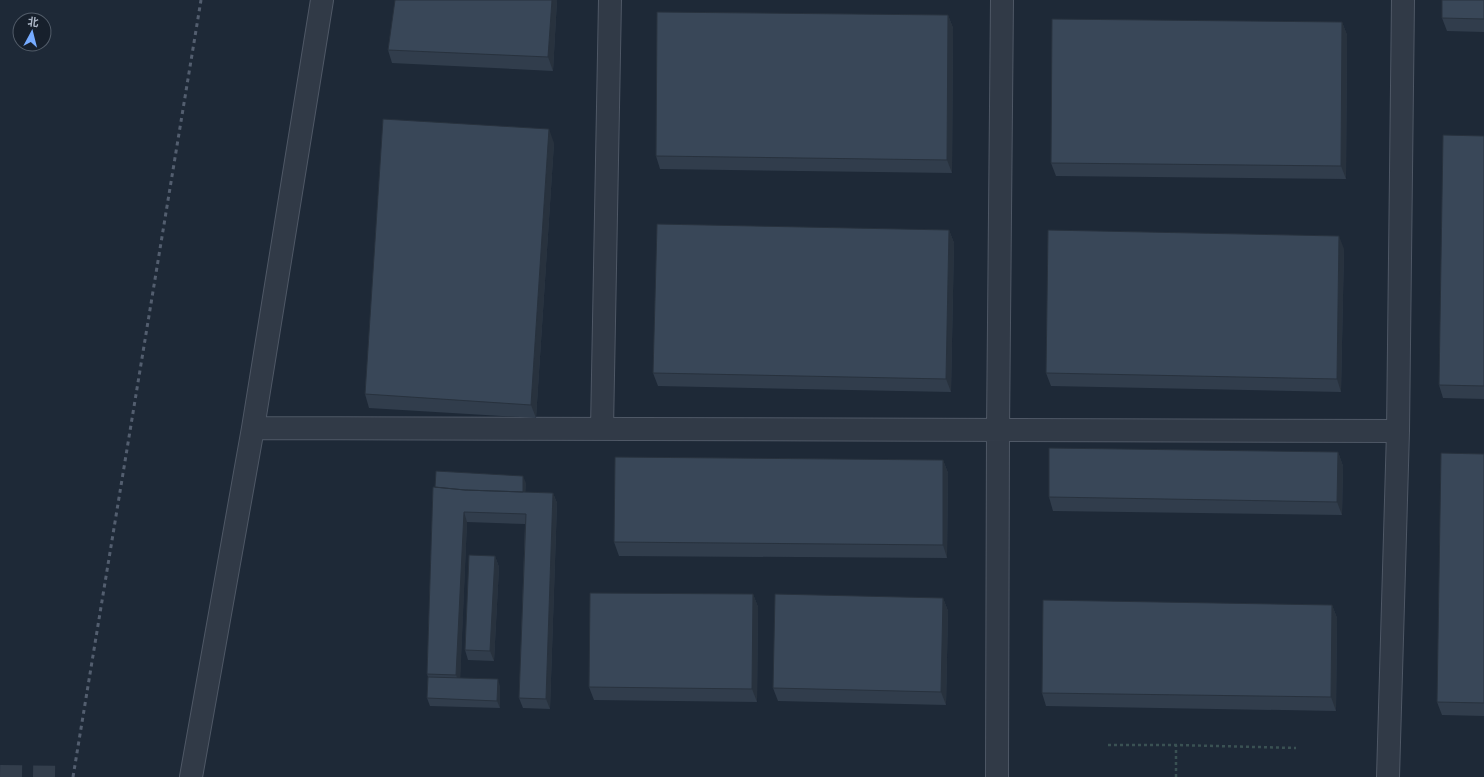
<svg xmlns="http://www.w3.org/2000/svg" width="1484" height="777" viewBox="0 0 1484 777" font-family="Raleway,'Noto Sans SC',sans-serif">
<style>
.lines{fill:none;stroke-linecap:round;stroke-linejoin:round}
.major-tunnel{stroke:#333e4c;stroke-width:22;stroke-dasharray:22 11;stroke-linecap:butt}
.minor-casing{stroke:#4f5866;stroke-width:24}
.path{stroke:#3a5153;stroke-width:2.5;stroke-dasharray:3 3;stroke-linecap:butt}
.minor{stroke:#313a47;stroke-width:22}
.rail{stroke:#535e6f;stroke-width:3;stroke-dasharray:4 4;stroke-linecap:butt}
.wall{fill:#313d4c}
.shaded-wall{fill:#28323e}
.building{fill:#394758;stroke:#28323e}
</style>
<rect width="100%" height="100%" fill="#1e2937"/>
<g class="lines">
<path class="major-tunnel" d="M0 776 63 777"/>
<defs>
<path id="minor" d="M253 428 1398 431
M602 429 610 0
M191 777 253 428 322 0
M997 777 998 430 1002 0
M1388 777 1398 431 1403 0"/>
</defs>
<use href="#minor" class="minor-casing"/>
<path class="path" d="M1108 745H1176L1296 748
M1176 777V745"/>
<use href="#minor" class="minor"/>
<path class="rail" d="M73 777 201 0"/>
</g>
<path class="wall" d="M557 0 553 71 392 63 388 50Z
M1484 0V32L1447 31 1442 18Z
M948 15 953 28 952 173 660 169 656 156Z
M1342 22 1347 35 1346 179 1056 176 1051 163Z
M1484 136V399L1443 398 1439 385Z
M554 143 536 418 369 408 365 394Z
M949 230 954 243 951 392 658 386 653 373Z
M1344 249 1341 392 1051 386 1046 373Z
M1338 452 1343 466 1342 515 1053 511 1049 497Z
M1484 454V716L1442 715 1437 702Z
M943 460 948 473 947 558 619 556 614 542Z
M526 483 525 492 553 493 557 503 550 709 523 708 519 698 525 524 467 522 460 678 500 686V708L430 706 427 698 428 677 427 674 433 487Z
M495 556 499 567 494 661 468 660 465 650Z
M753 594 758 607 757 702 594 700 589 687Z
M943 598 948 611 946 705 778 701 773 688Z
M1332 605 1337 618 1336 711 1046 706 1042 693Z"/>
<path class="shaded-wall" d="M552 0H557L553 71 548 57Z
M948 15 953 28 952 173 947 160Z
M1342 22 1347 35 1346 179 1341 166Z
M549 129 554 143 536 418 531 405Z
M949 230 954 243 951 392 946 379Z
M1339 236 1344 249 1341 392 1337 379Z
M1338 452 1343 466 1342 515 1337 502Z
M943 460 948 473 947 558 943 545Z
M523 476 526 483 525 502 522 495Z
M553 493 557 503 550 709 546 699Z
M464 512 467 522 460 685 456 675Z
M495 556 499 567 494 661 490 651Z
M753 594 758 607 757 702 752 689Z
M943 598 948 611 946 705 941 692Z
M1332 605 1337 618 1336 711 1331 697Z
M498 679 500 686V708L497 701Z"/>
<path class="building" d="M395 0H552L548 57 388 50Z
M1442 0H1484V19L1442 18Z
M657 12 948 15 947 160 656 156Z
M1052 19 1342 22 1341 166 1051 163Z
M383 119 549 129 531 405 365 394Z
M1443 135 1484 136V386L1439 385Z
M657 224 949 230 946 379 653 373Z
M1048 230 1339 236 1337 379 1046 373Z
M1049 448 1338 452 1337 502 1049 497Z
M1441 453 1484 454V703L1437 702Z
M615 457 943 460V545L614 542Z
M436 471 523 476V492L465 490 435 487Z
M433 487 465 490 553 493 546 699 519 698 526 514 464 512 456 675 427 674Z
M469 555 495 556 490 651 465 650Z
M590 593 753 594 752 689 589 687Z
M775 594 943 598 941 692 773 688Z
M1043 600 1332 605 1331 697 1042 693Z
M428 677 498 679 497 701 427 698Z"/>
<g transform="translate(32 32) rotate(7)"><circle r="19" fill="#17202c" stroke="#525c69"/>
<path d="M0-3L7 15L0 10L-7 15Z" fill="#76abff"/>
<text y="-6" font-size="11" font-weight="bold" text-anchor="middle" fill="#abb5c5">北</text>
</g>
</svg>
